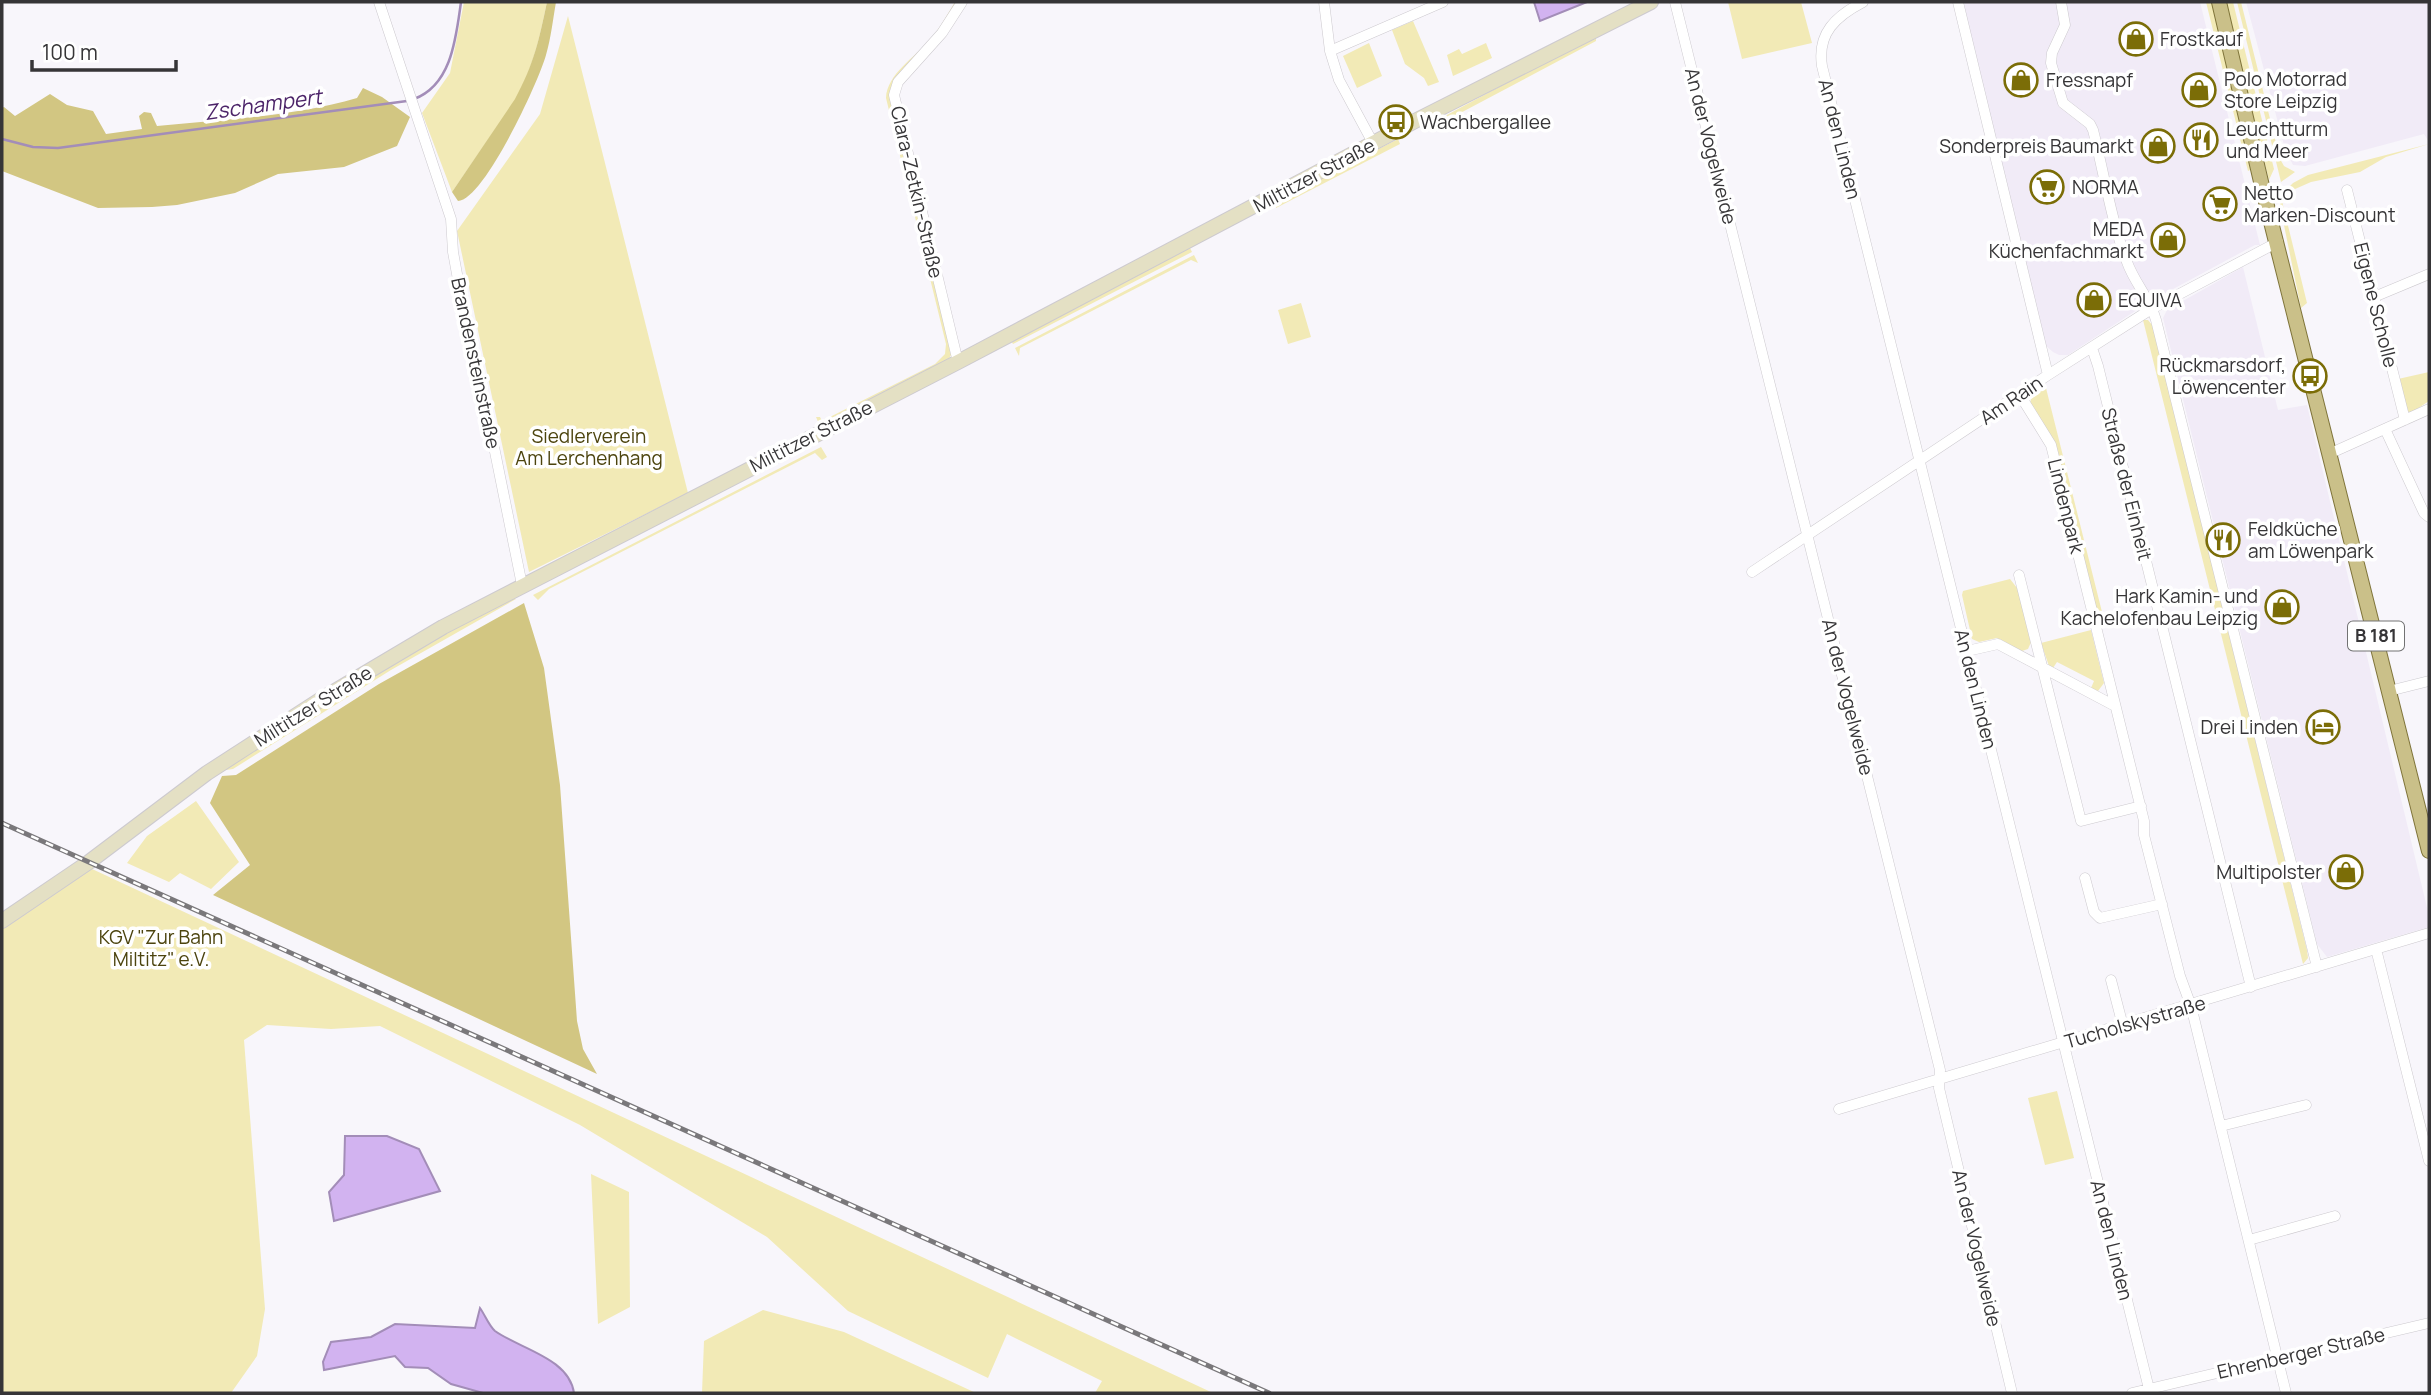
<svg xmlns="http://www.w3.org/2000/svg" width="2431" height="1395" viewBox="0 0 2431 1395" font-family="Manrope,sans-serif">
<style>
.built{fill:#f1ebf7}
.green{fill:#f2eab6}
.forest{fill:#d2c682}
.water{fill:#d2b3f0;stroke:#a38db8;stroke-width:2}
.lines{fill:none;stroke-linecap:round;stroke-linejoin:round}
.stream{stroke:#a38db8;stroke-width:2.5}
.street-casing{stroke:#cdcacf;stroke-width:11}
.secondary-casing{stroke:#cdcacf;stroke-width:16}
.primary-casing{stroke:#7f743a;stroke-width:16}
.street{stroke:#fff;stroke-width:10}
.secondary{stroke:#e4e0c4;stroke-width:14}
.primary{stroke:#cac089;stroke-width:14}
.rail-casing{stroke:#7a787b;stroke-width:5}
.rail{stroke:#fff;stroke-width:2.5;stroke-dasharray:8;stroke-linecap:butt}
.labels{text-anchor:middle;stroke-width:7;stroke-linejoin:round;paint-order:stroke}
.shield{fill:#fff;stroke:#727273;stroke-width:2}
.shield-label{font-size:18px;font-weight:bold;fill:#363537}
.poi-label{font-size:19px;fill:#363537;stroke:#fff;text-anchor:start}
.street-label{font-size:19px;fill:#363537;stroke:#fff}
.park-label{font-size:19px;fill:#4c440e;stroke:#fff}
.water-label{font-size:21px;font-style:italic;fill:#4c2469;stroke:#fff}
</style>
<rect width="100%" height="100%" fill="#f8f6fb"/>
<path class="built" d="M1964 2H2200L2260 245H2255L2149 302 2068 355H2059L2053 352 2046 346 1971 41Z
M2246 2H2429V142L2424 134 2305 166 2293 165 2285 149Z
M2243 267 2278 410 2307 405 2429 916V927L2327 957 2317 944 2163 318 2167 310Z"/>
<path class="green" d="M464 2H547C539 40 534 64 516 99L452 192 422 113 450 73Z
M955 2H960L940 31 896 80 951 355 949 359 820 426 816 417H820L822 421 935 364 945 354 946 344 886 98C887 74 915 57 930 40 940 28 947 15 955 2Z
M1728 2H1801L1812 43 1742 59Z
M2206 2H2213L2249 147 2250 170 2248 171Z
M2225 2H2233L2274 169 2269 180Z
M2237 2H2241L2280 159 2284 166 2295 172 2281 182Z
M568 16 688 493 529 572 457 231 540 114Z
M1413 21 1439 82 1428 86 1424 78 1405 64 1392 30Z
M1596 35V41L1432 128 1430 124Z
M1369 43 1382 76 1357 88 1343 56Z
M1486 43 1492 58 1453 76 1447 55 1459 49 1462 54Z
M1398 139 1400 144 1276 208 1275 202Z
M2429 144 2386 157 2360 172 2311 182 2286 193 2285 191 2293 183 2308 175Z
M2281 197 2307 303 2301 308 2280 206Z
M1190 248 1192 252 1013 344 1010 339Z
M1194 255 1198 263 1191 260 1020 348 1019 356 1015 348Z
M1301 303 1311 337 1288 344 1278 310Z
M2143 320H2148L2153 326 2307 950 2308 958 2303 964Z
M2429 372V401L2411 413 2407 411 2398 379Z
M2045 384 2102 612 2096 613 2053 441 2030 404 2032 394Z
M821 447 827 457 822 460 815 453 549 589 538 600 533 595Z
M2010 579 2021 593 2032 640 2028 649 2022 651 1997 638 1979 642 1972 639 1962 595 1963 591Z
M512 597 516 599 391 670 233 769 219 771 363 679Z
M2091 630 2104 683 2098 691 2091 688 2094 681 2057 662 2053 668 2049 666 2041 643Z
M196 801 239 862 211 889 180 873 169 882 127 863 147 836Z
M90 868 1213 1393H1095L1102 1381 1007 1334 988 1378 848 1311 767 1237 580 1125 380 1026 331 1029 267 1025 244 1040 265 1309 257 1356 231 1393H2V926Z
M2057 1091 2074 1158 2045 1165 2028 1098Z
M591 1174 629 1192 630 1307 598 1324Z
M763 1310 844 1332 976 1393H702L704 1341Z"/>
<path class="forest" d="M547 2H556C553 19 551 38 546 55 539 81 484 200 458 201L452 192 515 99C534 64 539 40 547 2Z
M363 88 382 97 410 117 397 146 344 167 278 174 235 193 177 205 152 207 98 208 2 171V108L4 107 15 116 50 94 67 105 93 111 106 134 142 129 139 116 144 112 151 113 157 126C223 119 293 117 357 98Z
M524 603 544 668 560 785 577 1021 583 1049 597 1074 213 895 250 865 210 803 222 776 236 775 379 684Z"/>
<path class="water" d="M1534 2H1587L1540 21Z
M345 1136H387L419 1149 440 1191 334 1221 329 1192 344 1175Z
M480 1308C485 1315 489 1326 495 1331 520 1349 569 1358 574 1393H483L451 1384 428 1368 405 1367 395 1356 324 1370 323 1362 331 1342 371 1337 395 1324 475 1328Z"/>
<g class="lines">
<path class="stream" d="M414 99C452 85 456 37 461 2
M2 139 33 147 58 148 407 101"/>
<defs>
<path id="street" d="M379 2 451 219 453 252 479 395 492 437 522 585
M1324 2 1330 51
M1675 2 1940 1070 1939 1088 2012 1393
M1863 2C1836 16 1817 33 1822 66L2150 1393
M1958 2 2048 375
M2061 2 2065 25 2052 53 2051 63 2063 103 2090 124 2093 130C2104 173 2111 220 2127 262 2134 282 2150 299 2156 320L2317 967
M1373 143 1339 80 1330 51 1443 2
M2347 190 2405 420
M2374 297 2429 274
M2092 348 2098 366 2251 987
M958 362 894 95 898 82 942 33 962 2
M2020 395 2051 445 2144 821V835L2180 976 2191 1006 2286 1393
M2385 429 2424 513 2429 517
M2331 453 2429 409
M1752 572 2048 375 2153 308 2278 242
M2019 575 2081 821 2141 806
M1967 651 1998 644 2115 706
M2389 691 2429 681
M2085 878 2094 912 2100 918 2162 904
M2376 949 2429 1161
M2111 980 2123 1026
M1839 1109 2429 933
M2221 1126 2306 1105
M2249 1240 2335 1216
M2132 1393 2429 1323"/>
<path id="secondary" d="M2 921 89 862 207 773 320 700 443 627 958 362 1415 121 1651 2"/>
<path id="primary" d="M2219 2 2262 186 2429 851"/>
</defs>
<use href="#street" class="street-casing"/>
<use href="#secondary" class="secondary-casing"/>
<use href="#primary" class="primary-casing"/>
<use href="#street" class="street"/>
<use href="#secondary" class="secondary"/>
<use href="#primary" class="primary"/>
<defs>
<path id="rail" d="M2 823 1269 1393"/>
</defs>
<use href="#rail" class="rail-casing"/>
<use href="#rail" class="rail"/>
</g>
<defs>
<symbol id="shop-ring" viewBox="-11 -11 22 22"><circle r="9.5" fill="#fff" stroke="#7b6d07" stroke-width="1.5"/><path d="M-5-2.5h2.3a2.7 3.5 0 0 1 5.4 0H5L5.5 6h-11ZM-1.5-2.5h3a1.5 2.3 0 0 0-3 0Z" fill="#7b6d07"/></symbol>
<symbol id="bus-ring" viewBox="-11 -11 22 22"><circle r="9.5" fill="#fff" stroke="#7b6d07" stroke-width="1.5"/><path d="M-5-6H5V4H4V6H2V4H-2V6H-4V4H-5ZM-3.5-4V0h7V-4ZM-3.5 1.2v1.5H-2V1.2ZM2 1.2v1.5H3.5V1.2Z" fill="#7b6d07"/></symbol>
<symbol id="restaurant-ring" viewBox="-11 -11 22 22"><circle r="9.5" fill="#fff" stroke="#7b6d07" stroke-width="1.5"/><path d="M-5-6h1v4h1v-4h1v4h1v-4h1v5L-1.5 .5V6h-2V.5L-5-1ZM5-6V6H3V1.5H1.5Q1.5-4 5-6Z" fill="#7b6d07"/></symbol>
<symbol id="supermarket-ring" viewBox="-11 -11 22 22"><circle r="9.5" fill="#fff" stroke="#7b6d07" stroke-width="1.5"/><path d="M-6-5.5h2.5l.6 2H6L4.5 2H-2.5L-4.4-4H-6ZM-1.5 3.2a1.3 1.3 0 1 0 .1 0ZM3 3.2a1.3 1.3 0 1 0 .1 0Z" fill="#7b6d07"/></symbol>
<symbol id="hotel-ring" viewBox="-11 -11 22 22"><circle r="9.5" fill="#fff" stroke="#7b6d07" stroke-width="1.5"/><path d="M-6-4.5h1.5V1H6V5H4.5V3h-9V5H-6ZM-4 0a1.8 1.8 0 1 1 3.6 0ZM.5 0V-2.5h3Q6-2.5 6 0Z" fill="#7b6d07"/></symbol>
</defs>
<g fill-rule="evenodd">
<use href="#shop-ring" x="2117" y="20" width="38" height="38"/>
<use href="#shop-ring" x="2002" y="61" width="38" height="38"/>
<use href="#shop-ring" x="2180" y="71" width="38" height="38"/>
<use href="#bus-ring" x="1377" y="103" width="38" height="38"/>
<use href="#restaurant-ring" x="2182" y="121" width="38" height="38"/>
<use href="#shop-ring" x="2139" y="127" width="38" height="38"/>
<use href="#supermarket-ring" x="2028" y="168" width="38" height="38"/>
<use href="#supermarket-ring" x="2201" y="185" width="38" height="38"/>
<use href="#shop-ring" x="2149" y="221" width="38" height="38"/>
<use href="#shop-ring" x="2075" y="281" width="38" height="38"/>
<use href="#bus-ring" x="2291" y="357" width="38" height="38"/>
<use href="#restaurant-ring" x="2204" y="521" width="38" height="38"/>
<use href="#shop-ring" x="2263" y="588" width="38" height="38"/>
<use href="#hotel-ring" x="2304" y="708" width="38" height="38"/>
<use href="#shop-ring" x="2327" y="853" width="38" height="38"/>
</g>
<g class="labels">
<rect class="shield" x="2348" y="621.5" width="56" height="29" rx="5"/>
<g class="shield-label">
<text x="2376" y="642">B 181</text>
</g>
<g class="poi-label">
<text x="2160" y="46">Frostkauf</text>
<text x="2224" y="86">Polo Motorrad<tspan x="2224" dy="22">Store Leipzig</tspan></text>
<text x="2046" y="87">Fressnapf</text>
<text x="1420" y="129">Wachbergallee</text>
<text x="2226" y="136">Leuchtturm<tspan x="2226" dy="22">und Meer</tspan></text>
<text x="2134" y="153" text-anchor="end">Sonderpreis Baumarkt</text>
<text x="2072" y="194">NORMA</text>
<text x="2244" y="200">Netto<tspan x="2244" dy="22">Marken-Discount</tspan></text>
<text x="2144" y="236" text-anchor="end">MEDA<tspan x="2144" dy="22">Küchenfachmarkt</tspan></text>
<text x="2118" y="307">EQUIVA</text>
<text x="2286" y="372" text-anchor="end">Rückmarsdorf,<tspan x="2286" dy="22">Löwencenter</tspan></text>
<text x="2248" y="536">Feldküche<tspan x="2248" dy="22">am Löwenpark</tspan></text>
<text x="2258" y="603" text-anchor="end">Hark Kamin- und<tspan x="2258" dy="22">Kachelofenbau Leipzig</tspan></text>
<text x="2298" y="734" text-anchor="end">Drei Linden</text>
<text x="2322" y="879" text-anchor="end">Multipolster</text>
</g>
<g class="street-label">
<text transform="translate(1840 139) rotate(76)" y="7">An den Linden</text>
<text transform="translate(1711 146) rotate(76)" y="7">An der Vogelweide</text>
<text transform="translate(1314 175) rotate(-28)" y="7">Miltitzer Straße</text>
<text transform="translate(917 192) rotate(77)" y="7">Clara-Zetkin-Straße</text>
<text transform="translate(2376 305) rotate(76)" y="7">Eigene Scholle</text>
<text transform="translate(476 363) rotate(78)" y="7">Brandensteinstraße</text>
<text transform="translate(2011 400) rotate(-34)" y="7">Am Rain</text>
<text transform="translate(811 436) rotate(-27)" y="7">Miltitzer Straße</text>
<text transform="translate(2127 484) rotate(76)" y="7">Straße der Einheit</text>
<text transform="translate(2066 506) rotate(76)" y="7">Lindenpark</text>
<text transform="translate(1976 689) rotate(76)" y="7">An den Linden</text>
<text transform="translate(1848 697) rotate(76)" y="7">An der Vogelweide</text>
<text transform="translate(313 706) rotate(-32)" y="7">Miltitzer Straße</text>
<text transform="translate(2135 1022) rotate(-16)" y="7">Tucholskystraße</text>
<text transform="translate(2112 1240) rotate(76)" y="7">An den Linden</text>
<text transform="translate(1977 1248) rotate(77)" y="7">An der Vogelweide</text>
<text transform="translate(2301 1353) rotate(-13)" y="7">Ehrenberger Straße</text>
</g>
<g class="park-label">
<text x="589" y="443">Siedlerverein<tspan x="589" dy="22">Am Lerchenhang</tspan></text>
<text x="161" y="944">KGV "Zur Bahn<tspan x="161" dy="22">Miltitz" e.V.</tspan></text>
</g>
<g class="water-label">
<text transform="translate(263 105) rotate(-8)" y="7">Zschampert</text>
</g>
</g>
<rect width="2431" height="1395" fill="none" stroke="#363537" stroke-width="7"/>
<path d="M32 60v10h144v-10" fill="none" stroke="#363537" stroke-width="3.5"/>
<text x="42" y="60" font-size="21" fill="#363537" stroke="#ffffff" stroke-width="5" paint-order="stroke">100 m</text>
</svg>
